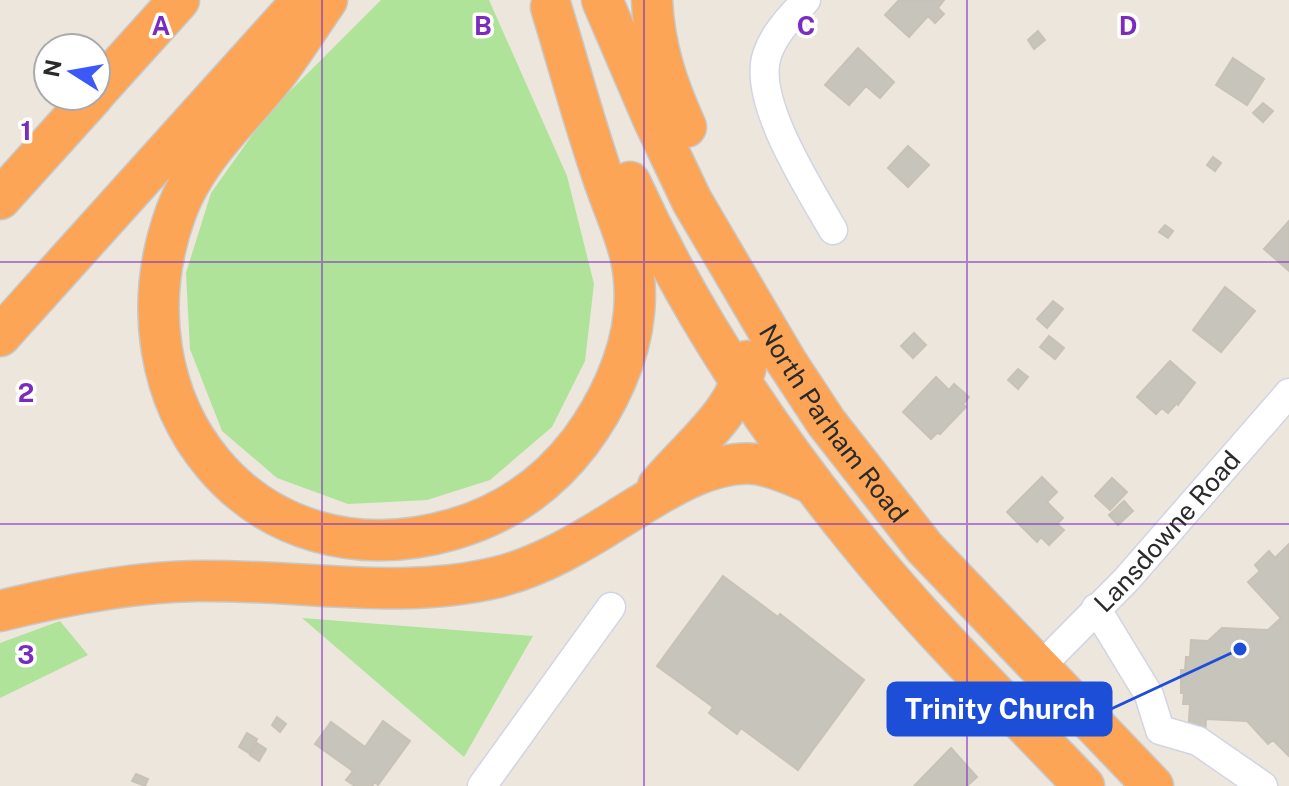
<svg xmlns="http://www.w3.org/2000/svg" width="1289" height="786" viewBox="0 0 1289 786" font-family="'Public Sans',sans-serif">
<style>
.green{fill:#afe399}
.building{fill:#c7c4bb;stroke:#c8c2b6;stroke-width:2}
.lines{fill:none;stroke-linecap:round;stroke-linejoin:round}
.minor-casing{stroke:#d2d4e3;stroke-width:31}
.highway-casing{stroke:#c8c8c8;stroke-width:43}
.minor{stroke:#fff;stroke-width:28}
.highway{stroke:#fda556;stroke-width:40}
.grid{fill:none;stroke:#7b2cbf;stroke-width:2;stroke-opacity:0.55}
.labels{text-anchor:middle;stroke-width:7;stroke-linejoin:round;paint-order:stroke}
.street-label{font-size:26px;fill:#2a2a2a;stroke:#fff}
.grid-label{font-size:26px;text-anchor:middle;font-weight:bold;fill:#7b2cbf;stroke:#fff;stroke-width:7;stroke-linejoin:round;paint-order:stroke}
.leader{fill:none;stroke:#1d4ed8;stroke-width:3}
.callout-dot{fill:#1d4ed8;stroke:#fff;stroke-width:3}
.callout{fill:#1d4ed8;stroke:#1d4ed8;stroke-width:3}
.callout-label{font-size:28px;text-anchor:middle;font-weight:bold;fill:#fff}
</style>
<rect width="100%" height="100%" fill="#ece6dc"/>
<path class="green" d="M381 0H489L567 176 594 284 585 361 552 427 490 480 427 500 348 504 277 478 222 431 190 349 186 273 211 193 268 113Z
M302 618 533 636 464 757Z
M60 621 88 655 0 698V643Z"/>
<path class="building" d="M899 0H944L938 8 944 14 935 23 928 16 909 37 885 15Z
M1038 31 1045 40 1034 49 1028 40Z
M858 48 894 82 880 98 866 86 849 105 825 85Z
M1233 58 1264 79 1247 105 1216 85Z
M1263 103 1273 111 1263 122 1253 113Z
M908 146 929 165 908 187 888 168Z
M1213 157 1221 163 1215 171 1207 165Z
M1289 221V271L1264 249Z
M1165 225 1173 231 1168 238 1159 232Z
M1225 287 1255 311 1221 352 1193 330Z
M1053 301 1063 309 1047 328 1037 319Z
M914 333 926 345 913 358 901 346Z
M1049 336 1064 348 1055 359 1040 347Z
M1170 361 1195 383 1178 405 1177 403 1168 413 1162 408 1156 414 1137 397Z
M1018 369 1028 377 1018 389 1008 380Z
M936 377 949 390 954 384 969 397 963 404 966 407 940 434 937 433 931 439 903 412Z
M1042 477 1057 492 1047 502 1063 518 1057 524 1064 530 1049 545 1041 537 1037 542 1007 512Z
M1112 478 1127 492 1110 510 1095 496Z
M1124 501 1133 511 1118 525 1109 515Z
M1289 544V756L1273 740 1268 744 1247 721 1206 719 1205 737 1188 736 1190 704H1183L1184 693H1181V670H1185L1186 657H1190L1191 640 1208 641 1222 628 1268 630 1281 618 1248 582 1260 571 1255 565 1269 551 1275 558Z
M723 576 778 617 780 614 864 680 798 770 741 728 737 734 709 713 713 707 657 666Z
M277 717 286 724 280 732 272 725Z
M383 721 410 741 378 785 375 782 372 786H355L346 780 353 771 315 744 331 722 365 747Z
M247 733 257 739 249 753 239 747Z
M257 743 266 749 259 761 250 755Z
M951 748 977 777 967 786H914Z
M136 774 148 779 145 786 132 781Z"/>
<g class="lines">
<defs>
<g id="minor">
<path d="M806 0C791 17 774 33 767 55 752 101 810 189 833 230"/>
<path d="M1096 608 1149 695 1160 730 1198 741 1263 786"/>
<path id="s1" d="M1040 667 1127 579 1289 393"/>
<path d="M482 786 611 607"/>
</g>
<g id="highway">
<path d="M327 0C311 23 296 47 279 70 243 117 197 155 176 212 107 402 252 588 454 529 505 514 548 484 580 442 607 406 630 358 634 313 639 260 622 231 605 183 585 126 569 66 551 7"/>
<path id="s2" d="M602 0 654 121 692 201 786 361 826 422 924 547 1153 786"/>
<path d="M652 0C654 46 667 85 686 127"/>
<path d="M96 92 179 0"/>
<path d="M630 182C689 312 771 435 861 545 930 630 1009 707 1084 786"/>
<path d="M0 199 93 96"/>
<path d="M0 336 300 3"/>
<path d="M658 486C690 447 738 413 747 361"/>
<path d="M0 611C64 595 130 582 197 581 297 579 400 601 498 577 541 566 582 542 618 519 657 495 708 459 756 464 776 467 794 476 813 484"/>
</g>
</defs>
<use href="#minor" class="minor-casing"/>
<use href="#highway" class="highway-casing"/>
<use href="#minor" class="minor"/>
<use href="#highway" class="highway"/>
</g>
<path class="grid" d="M322 0V786M644 0V786M967 0V786M0 262H1289M0 524H1289"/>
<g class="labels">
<g class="street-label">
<text dy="9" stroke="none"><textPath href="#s2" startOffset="484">North Parham Road</textPath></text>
<text dy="9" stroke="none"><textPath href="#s1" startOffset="186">Lansdowne Road</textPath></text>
</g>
</g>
<g class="grid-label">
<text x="161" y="35">A</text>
<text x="483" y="35">B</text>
<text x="806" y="35">C</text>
<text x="1128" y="35">D</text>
<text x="26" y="140">1</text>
<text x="26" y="402">2</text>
<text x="26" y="664">3</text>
</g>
<path class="leader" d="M1240 649L1111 709"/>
<circle class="callout-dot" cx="1240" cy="649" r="8"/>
<rect class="callout" x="888" y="683" width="223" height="52" rx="8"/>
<g class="callout-label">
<text x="1000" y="719">Trinity Church</text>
</g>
<g transform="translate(72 72) rotate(281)"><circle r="38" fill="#ffffff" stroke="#aaaaaa" stroke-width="2"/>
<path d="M0-6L14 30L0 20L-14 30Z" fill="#3d58f9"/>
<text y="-12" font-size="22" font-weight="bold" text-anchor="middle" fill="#2a2a2a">N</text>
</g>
</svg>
